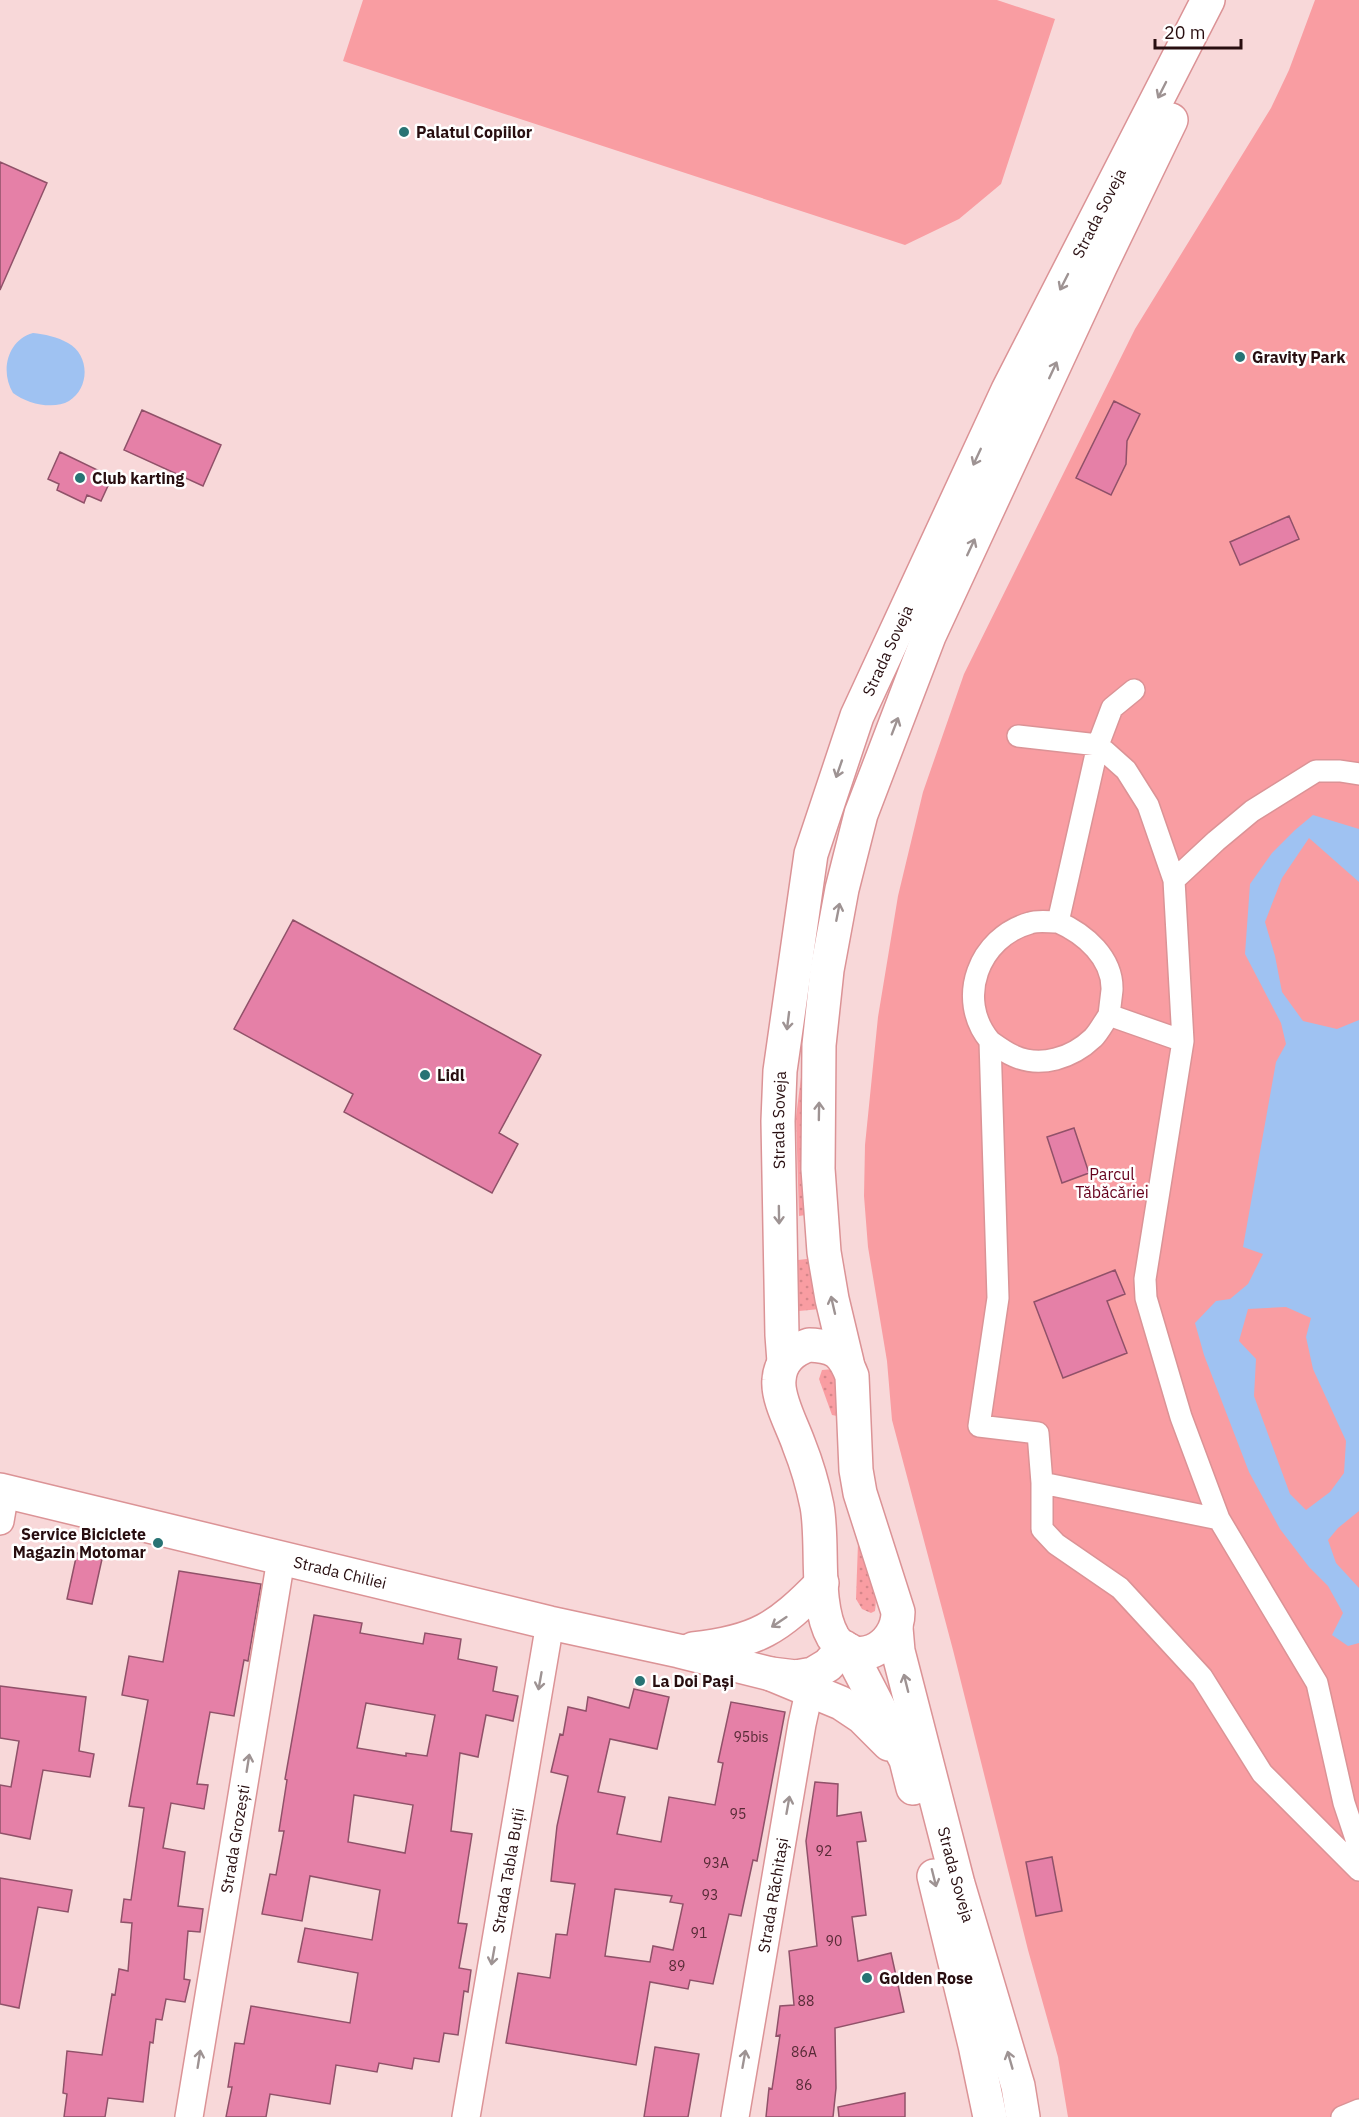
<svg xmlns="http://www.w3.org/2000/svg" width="1359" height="2117" viewBox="0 0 1359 2117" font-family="'IBM Plex Sans',sans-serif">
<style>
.grass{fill:url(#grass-dots)}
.park{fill:#f99da2}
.water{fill:#9fc2f2;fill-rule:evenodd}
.building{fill:#e580a7;stroke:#905169;stroke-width:1.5;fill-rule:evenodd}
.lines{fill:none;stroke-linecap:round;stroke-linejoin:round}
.pedestrian-casing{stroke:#db9396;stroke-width:24}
.minor-casing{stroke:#db9396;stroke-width:30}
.tertiary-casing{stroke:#db9396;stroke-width:36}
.secondary-casing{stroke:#db9396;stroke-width:36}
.pedestrian{stroke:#fff;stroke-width:21}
.minor{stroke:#fff;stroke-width:27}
.tertiary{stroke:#fff;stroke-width:33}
.secondary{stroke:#fff;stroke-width:33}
.oneway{stroke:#9e9393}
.poi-dot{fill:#287374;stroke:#fff;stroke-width:2}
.labels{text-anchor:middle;stroke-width:5;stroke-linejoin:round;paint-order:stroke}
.number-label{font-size:14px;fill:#572a36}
.poi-label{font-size:16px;font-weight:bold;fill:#280e10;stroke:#fff;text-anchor:start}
.street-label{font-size:16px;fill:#280e10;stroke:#fff}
.park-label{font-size:16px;fill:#66011c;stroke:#fff}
</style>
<defs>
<pattern id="grass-dots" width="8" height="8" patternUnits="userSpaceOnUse" patternTransform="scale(1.5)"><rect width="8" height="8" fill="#f99da2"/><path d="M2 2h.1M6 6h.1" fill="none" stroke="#d5868a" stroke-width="1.8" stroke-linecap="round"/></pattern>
</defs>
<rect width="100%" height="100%" fill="#f8d8d9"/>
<path class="grass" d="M807 1030 812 1214 799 1216 796 1117Z
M815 1258 820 1309 799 1311 798 1260Z
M833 1369 836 1374 837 1416 832 1415 819 1379 822 1370Z
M858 1543C866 1564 879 1587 875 1611L871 1613 862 1609 856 1599Z"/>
<path class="park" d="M363 0H997L1055 19 1001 184 959 219 905 245 343 61Z
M1315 0H1359V2117H1068L1058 2057 1028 1950 953 1650 892 1420 887 1361 868 1247 864 1196 865 1145 878 1017 898 896 923 792 964 674 1135 329 1271 108 1289 70Z"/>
<path class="water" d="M33 333C44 334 58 337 68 343 90 355 90 388 69 401 54 410 27 404 13 393 0 372 7 340 33 333Z
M1313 815 1359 829V882L1309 838 1282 878 1265 922 1275 956 1282 992 1303 1021 1337 1029 1359 1020V1511L1338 1528 1328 1540 1336 1563 1359 1588V1643L1348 1646 1332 1635 1343 1613 1328 1586 1309 1567 1280 1529 1249 1472 1204 1355 1195 1323 1216 1301 1230 1299 1248 1284 1263 1254 1243 1247 1276 1062 1286 1044 1281 1023 1245 954 1250 884 1272 853 1295 830ZM1286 1307 1311 1318 1306 1337 1313 1369 1346 1441 1344 1473 1330 1492 1306 1510 1290 1494 1254 1396 1256 1359 1239 1341 1248 1309Z"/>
<path class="building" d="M0 162 47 183 0 290Z
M1114 401 1140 414 1127 441 1126 464 1111 495 1076 478Z
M142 410 221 445 203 486 124 450Z
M60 452 112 477 101 501 87 495 84 503 57 490 59 484 48 479Z
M1289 516 1299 539 1240 565 1230 542Z
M293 920 541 1055 499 1133 518 1144 492 1193 344 1112 353 1094 234 1029Z
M1074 1128 1089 1173 1062 1183 1047 1137Z
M1115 1270 1125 1294 1107 1301 1127 1353 1063 1378 1034 1302Z
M77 1553 102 1559 92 1604 67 1599Z
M179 1571 261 1584 248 1661 244 1660 234 1716 210 1712 197 1784 208 1785 204 1809 171 1803 163 1848 185 1852 178 1906 203 1909 200 1932 188 1931 184 1979 190 1980 185 2002 166 1999 162 2020 156 2019 153 2043 150 2042 143 2102 108 2098 105 2117H64L67 2094 63 2093 67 2051 102 2055 112 1994 115 1995 119 1969 128 1971 132 1923 121 1922 124 1899 131 1900 144 1808 129 1806 148 1700 122 1695 129 1656 163 1662Z
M314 1615 362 1623 360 1633 423 1644 425 1633 461 1639 458 1659 497 1667 493 1691 518 1696 513 1721 486 1715 478 1757 460 1753 451 1831 472 1834 458 1923 467 1924 459 1968 471 1970 468 1992 464 1991 458 2035 444 2033 439 2062 414 2058 412 2069 379 2063 377 2072 336 2065 330 2104 270 2094 266 2117H226L232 2087H228L235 2043 244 2044 251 2006 350 2023 358 1973 298 1962 305 1928 372 1940 380 1890 310 1876 302 1921 262 1914 270 1874 276 1875 284 1831H279L287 1780 285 1779ZM366 1703 435 1715 427 1756 406 1753V1756L357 1748ZM354 1795 413 1805 405 1853 348 1842Z
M0 1686 86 1697 79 1751 94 1754 90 1777 43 1770 30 1839 0 1833V1785L11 1787 19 1741 0 1738Z
M634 1689 669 1697 657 1749 610 1739 598 1792 625 1797 617 1834 661 1842 669 1797 715 1805 723 1763 718 1762 731 1702 785 1712 757 1861 753 1860 741 1916 729 1914 713 1984 690 1980 688 1989 650 1982 636 2065 506 2043 518 1973 550 1978 556 1934 567 1935 575 1884 551 1881 557 1826 568 1776 551 1772 560 1734 563 1735 568 1707 586 1711 588 1697 629 1708ZM615 1889 672 1896 670 1902 683 1904 673 1950 653 1946 650 1962 605 1956Z
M815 1782 838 1784 837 1816 861 1812 866 1841 857 1842 866 1915 852 1917 858 1961 891 1953 904 2012 835 2028 836 2088 833 2117H766L769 2088 772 2089 780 2035 776 2036 780 2006 794 2005 789 1951 817 1946 806 1841Z
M1052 1857 1062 1911 1036 1916 1026 1862Z
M0 1878 72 1890 68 1912 38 1907 19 2008 0 2004Z
M655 2047 699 2054 688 2117H644Z
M905 2093V2117H839L838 2107Z"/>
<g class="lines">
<defs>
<path id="pedestrian" d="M1134 690 1112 708 1098 745 1058 922C1049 922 1038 920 1030 923 979 937 955 999 990 1041L998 1298 979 1426 1038 1433 1042 1483V1529L1056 1544 1120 1588 1202 1677 1262 1773 1359 1870
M1018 736 1098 745 1126 770 1148 805 1174 880
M1359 774 1340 771H1316L1252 811 1216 841 1174 880 1183 1041 1145 1279 1146 1298 1181 1417 1219 1519 1317 1683 1344 1803 1359 1848
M1058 922C1085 934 1113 958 1112 990 1111 998 1110 1007 1109 1015L1183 1041
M990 1041C997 1046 1005 1052 1014 1056 1041 1068 1072 1058 1093 1038 1099 1032 1104 1022 1109 1015
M1042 1483 1219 1519
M1342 2117 1359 2110"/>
<g id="minor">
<path d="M0 1521 5 1492"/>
<path id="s1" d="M189 2117 281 1559"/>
<path id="s2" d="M466 2117 550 1623"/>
<path id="s3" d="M735 2117 802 1724 813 1674"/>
</g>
<g id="tertiary">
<path id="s4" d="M0 1490 550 1623 679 1651 771 1674 796 1677 813 1674 828 1665 844 1647"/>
<path d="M693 1649C757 1642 778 1628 822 1583"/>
</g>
<g id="secondary">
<path d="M809 1345C835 1346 843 1352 852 1376L856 1470 860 1493 898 1612C898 1649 853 1670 833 1637 814 1604 824 1544 817 1506 813 1486 807 1465 799 1445 793 1427 777 1399 779 1380 780 1362 792 1350 809 1345Z"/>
<path id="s5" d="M784 1362 782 1335 778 1121 780 1071 811 854 857 716 1008 390 1208 0"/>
<path d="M847 1362 832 1299 824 1252 818 1169 819 1045 827 970 842 889 861 814 929 636 1100 267 1171 120"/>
<path id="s6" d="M896 1628 898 1651 958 1884 1018 2086 1023 2117"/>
<path d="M849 1650 906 1760 913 1788"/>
<path d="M771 1674 841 1703 862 1717 889 1744"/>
<path d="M934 1876 975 2045 990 2117"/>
</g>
</defs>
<use href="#pedestrian" class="pedestrian-casing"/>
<use href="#minor" class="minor-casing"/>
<use href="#tertiary" class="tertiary-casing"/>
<use href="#secondary" class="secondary-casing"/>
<use href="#pedestrian" class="pedestrian"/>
<use href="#minor" class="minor"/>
<use href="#tertiary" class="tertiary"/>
<use href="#secondary" class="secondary"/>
</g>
<defs><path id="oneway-shaft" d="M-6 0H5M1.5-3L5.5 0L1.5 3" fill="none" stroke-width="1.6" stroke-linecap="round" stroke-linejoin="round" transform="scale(1.5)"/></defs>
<g class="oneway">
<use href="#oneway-shaft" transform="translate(1162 90) rotate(117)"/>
<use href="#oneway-shaft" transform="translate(1064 282) rotate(117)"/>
<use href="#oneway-shaft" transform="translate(1053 370) rotate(-65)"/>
<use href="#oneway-shaft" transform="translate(977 457) rotate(115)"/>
<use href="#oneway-shaft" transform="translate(971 547) rotate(-65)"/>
<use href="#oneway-shaft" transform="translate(895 726) rotate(-69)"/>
<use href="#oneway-shaft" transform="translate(839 769) rotate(109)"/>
<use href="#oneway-shaft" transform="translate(838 912) rotate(-79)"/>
<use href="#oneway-shaft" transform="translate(788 1021) rotate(97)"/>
<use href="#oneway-shaft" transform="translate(819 1111) rotate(-89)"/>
<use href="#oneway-shaft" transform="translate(779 1215) rotate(89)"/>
<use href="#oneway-shaft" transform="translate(833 1305) rotate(-103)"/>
<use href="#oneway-shaft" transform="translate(779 1622) rotate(146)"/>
<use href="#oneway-shaft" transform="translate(540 1681) rotate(100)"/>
<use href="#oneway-shaft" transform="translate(906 1683) rotate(-104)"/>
<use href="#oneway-shaft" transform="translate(248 1763) rotate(-81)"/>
<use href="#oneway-shaft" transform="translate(788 1805) rotate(-80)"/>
<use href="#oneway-shaft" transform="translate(934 1878) rotate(76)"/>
<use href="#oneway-shaft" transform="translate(493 1956) rotate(100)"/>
<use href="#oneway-shaft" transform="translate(199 2059) rotate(-81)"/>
<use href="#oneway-shaft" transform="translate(744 2059) rotate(-80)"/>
<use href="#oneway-shaft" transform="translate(1010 2060) rotate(-106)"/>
</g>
<g class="poi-dot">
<circle cx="404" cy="132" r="6"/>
<circle cx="1240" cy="357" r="6"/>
<circle cx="80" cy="478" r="6"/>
<circle cx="425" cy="1075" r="6"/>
<circle cx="158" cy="1543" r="6"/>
<circle cx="640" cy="1681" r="6"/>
<circle cx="867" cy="1978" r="6"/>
</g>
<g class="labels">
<g class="number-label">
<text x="751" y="1742">95bis</text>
<text x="738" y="1819">95</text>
<text x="824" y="1856">92</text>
<text x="716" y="1868">93A</text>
<text x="710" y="1900">93</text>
<text x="699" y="1938">91</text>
<text x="834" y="1946">90</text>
<text x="677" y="1971">89</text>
<text x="806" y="2006">88</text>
<text x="804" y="2057">86A</text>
<text x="804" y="2090">86</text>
</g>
<g class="poi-label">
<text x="416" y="138">Palatul Copiilor</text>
<text x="1252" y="363">Gravity Park</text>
<text x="92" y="484">Club karting</text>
<text x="437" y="1081">Lidl</text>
<text x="146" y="1540" text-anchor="end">Service Biciclete<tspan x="146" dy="18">Magazin Motomar</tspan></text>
<text x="652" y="1687">La Doi Pași</text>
<text x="879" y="1984">Golden Rose</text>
</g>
<g class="street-label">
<text dy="6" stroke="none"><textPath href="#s5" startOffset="1214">Strada Soveja</textPath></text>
<text dy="6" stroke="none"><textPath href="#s5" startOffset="728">Strada Soveja</textPath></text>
<text dy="6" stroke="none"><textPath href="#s5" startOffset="242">Strada Soveja</textPath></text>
<text dy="6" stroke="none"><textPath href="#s4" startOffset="350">Strada Chiliei</textPath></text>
<text dy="6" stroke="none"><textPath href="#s1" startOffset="282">Strada Grozești</textPath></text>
<text dy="6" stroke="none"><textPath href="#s2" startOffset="250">Strada Tabla Buții</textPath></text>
<text dy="6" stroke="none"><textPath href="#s6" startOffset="254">Strada Soveja</textPath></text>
<text dy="6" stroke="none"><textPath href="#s3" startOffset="225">Strada Răchitași</textPath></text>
</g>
<g class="park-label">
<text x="1112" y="1180">Parcul<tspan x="1112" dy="18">Tăbăcăriei</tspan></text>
</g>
</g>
<path d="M1155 39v9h86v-9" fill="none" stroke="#280e10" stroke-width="3"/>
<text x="1164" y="39" font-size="18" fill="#280e10" stroke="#ffffff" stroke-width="4.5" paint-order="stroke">20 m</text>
</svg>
